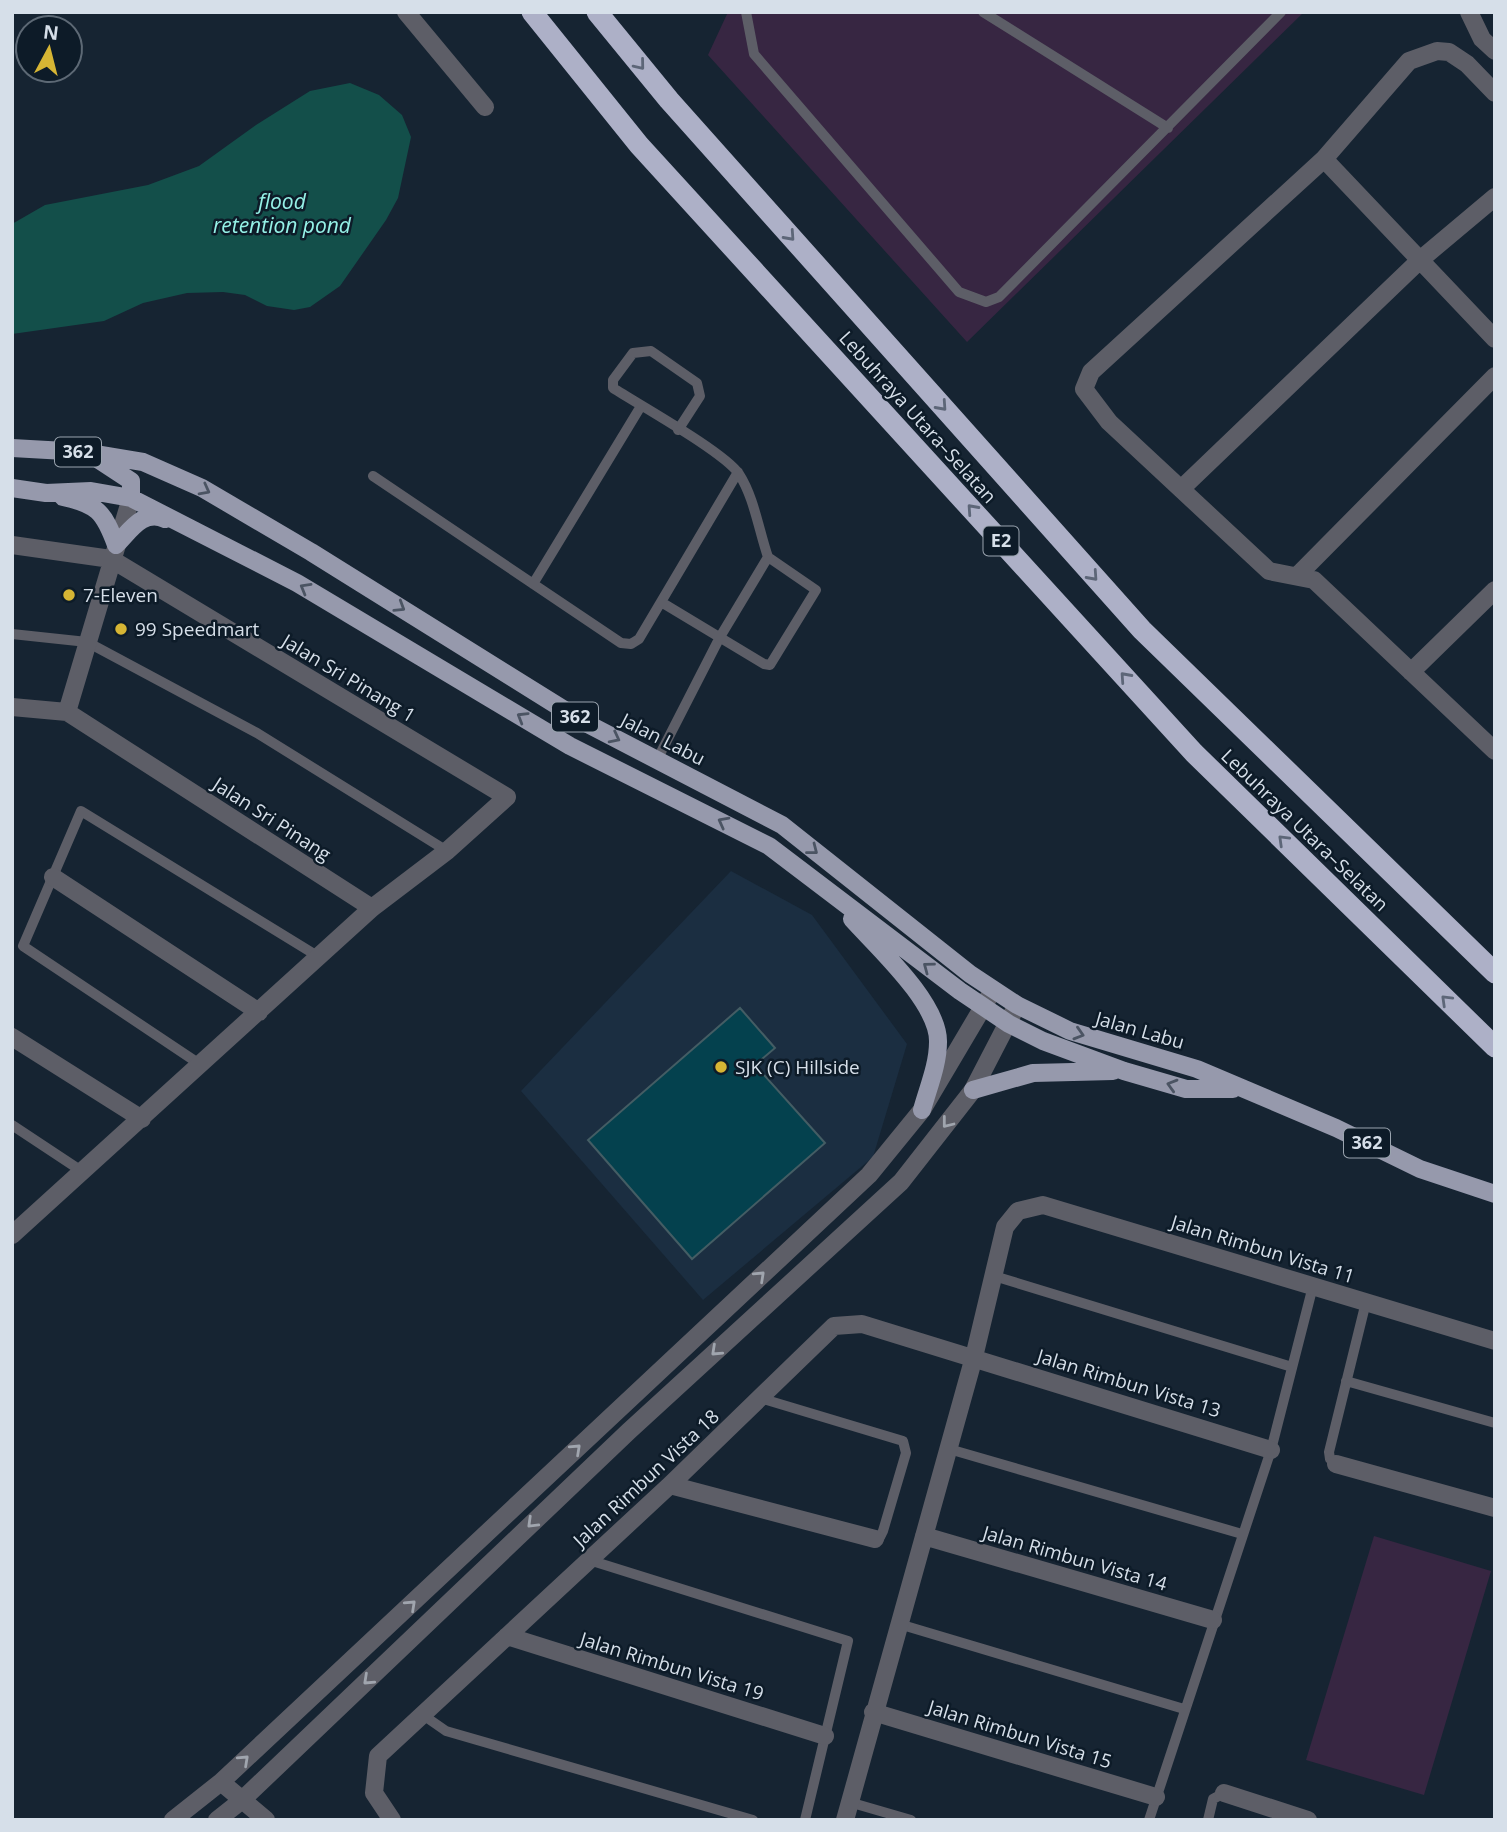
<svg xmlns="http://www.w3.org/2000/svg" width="1507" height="1832" viewBox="0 0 1507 1832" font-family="'Open Sans',sans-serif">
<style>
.built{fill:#1b2e41}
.green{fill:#372642}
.water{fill:#134f4a}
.building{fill:#04414e;stroke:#445d64;stroke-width:2}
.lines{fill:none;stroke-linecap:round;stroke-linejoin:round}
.service{stroke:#5d5e67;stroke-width:10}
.minor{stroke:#5d5e67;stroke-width:18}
.tertiary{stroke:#5d5e67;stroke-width:18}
.primary{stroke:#9699ac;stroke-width:18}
.motorway{stroke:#adb0c7;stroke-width:21}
.oneway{stroke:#5d6678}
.oneway2{stroke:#4b5463}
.oneway3{stroke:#a0a5ae}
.poi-dot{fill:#d6b534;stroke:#0d1b28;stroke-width:2.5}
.labels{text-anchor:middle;stroke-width:5;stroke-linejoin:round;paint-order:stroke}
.shield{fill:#0d1b28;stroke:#9aa4af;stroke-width:2}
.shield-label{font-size:18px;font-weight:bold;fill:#d6dfe9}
.street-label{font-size:19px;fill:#d6dfe9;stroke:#0d1b28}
.poi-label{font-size:19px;fill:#d6dfe9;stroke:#0d1b28;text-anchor:start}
.water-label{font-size:21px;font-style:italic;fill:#95f1e7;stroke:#0d1b28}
</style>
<rect width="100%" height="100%" fill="#162432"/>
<path class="built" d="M731 871 812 915 907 1044 873 1157 703 1300 521 1091Z"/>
<path class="green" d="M728 12H1304L967 342 708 55Z
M1374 1536 1491 1571 1424 1795 1306 1760Z"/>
<path class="water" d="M350 83 379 95 402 115 411 137 398 198 386 220 340 286 310 307 294 310 267 306 245 295 223 292 187 293 143 303 104 321 12 334V224L45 205 148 185 199 166 256 125 310 91Z"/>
<path class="building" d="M740 1008 775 1048 755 1065 825 1143 692 1259 588 1140Z"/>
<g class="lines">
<path class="service" d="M746 12 754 54 959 292 986 302 999 297 1281 12
M983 12 1168 128
M373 476 621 643 631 644 639 639 738 472
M533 584 641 406
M661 602 764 664 770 665 816 590 768 557
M12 634 87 642 257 733 447 851
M657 760 720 637 768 557C759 531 754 497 739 474 724 452 641 406 613 388V380L633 353 651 351 697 383 700 396 678 430
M201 1065 23 946 81 811 319 957
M12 1125 83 1172
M994 1276 1292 1367
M1346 1381 1495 1423
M760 1398 903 1441 906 1453 883 1531 880 1537 875 1539
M949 1449 1242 1534
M1336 1464 1330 1459 1329 1452 1366 1302
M589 1560 848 1641 805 1820
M899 1624 1184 1709
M423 1715 446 1731 753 1820
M849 1802 911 1820
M1149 1820 1271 1450 1313 1286
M1208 1820 1213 1799 1224 1793"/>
<path class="minor" d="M406 12 485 107
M1469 12 1482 39 1495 51
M1495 93 1467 64 1449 52 1437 51 1409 61 1324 159 1091 372 1084 389 1109 422 1269 571 1314 580 1495 751
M1324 159 1495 339
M1181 489 1420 260 1495 197
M12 545 111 559 507 797 447 851 372 908
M1297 576 1495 376
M1411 672 1495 590
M12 707 67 712 372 908 12 1235
M67 712 131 498
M53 877 259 1012
M12 1037 142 1119
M1336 1464 1495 1508
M670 1485 875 1539
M924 1536 1213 1620
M507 1636 825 1736
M873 1712 1156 1797
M1224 1793 1308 1820
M392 1820 374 1793 378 1756 670 1485 834 1326 862 1324 1271 1450
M845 1820 974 1357 1005 1227 1018 1211 1043 1205 1495 1341"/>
<path class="tertiary" d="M221 1782 266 1820
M173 1820 221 1782 869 1175 922 1110 993 990
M217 1820 241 1801 629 1431 901 1182 973 1090 1017 1005"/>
<path class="primary" d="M12 448 83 452 143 462 202 488 311 552 582 721 782 825 970 974 1017 1005 1070 1031 1197 1069 1336 1128 1420 1169 1495 1194
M99 460 131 481V498
M12 488 46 493 91 491 131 498 297 583 570 746 769 846 960 991 1009 1024 1043 1041 1124 1071 1186 1089H1233
M63 497C97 504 104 512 116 545 130 531 143 509 165 519
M852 919C877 947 939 1003 938 1042 938 1065 928 1088 922 1110
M973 1090 1033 1073 1113 1071"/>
<path class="motorway" d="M532 12 639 145 1194 753 1495 1047
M597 12 669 100 1142 630 1495 973"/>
</g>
<defs><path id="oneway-chevron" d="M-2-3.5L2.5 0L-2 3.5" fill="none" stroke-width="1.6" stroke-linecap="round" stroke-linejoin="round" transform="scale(1.75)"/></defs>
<g class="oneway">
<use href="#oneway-chevron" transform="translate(640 65) rotate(51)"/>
<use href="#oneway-chevron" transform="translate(790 236) rotate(48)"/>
<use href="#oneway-chevron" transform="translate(942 406) rotate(48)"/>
<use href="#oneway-chevron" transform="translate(972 509) rotate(-132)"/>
<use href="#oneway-chevron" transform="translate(1093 576) rotate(48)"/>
<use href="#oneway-chevron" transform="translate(1125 677) rotate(-132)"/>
<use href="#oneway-chevron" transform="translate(1283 840) rotate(-136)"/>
<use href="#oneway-chevron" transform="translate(1446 1000) rotate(-136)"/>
</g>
<g class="oneway2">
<use href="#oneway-chevron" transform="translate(205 490) rotate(28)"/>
<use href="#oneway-chevron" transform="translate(305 588) rotate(-150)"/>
<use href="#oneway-chevron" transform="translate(400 607) rotate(32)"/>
<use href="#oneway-chevron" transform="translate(522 717) rotate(-149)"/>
<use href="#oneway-chevron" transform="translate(615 738) rotate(27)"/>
<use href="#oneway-chevron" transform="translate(723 822) rotate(-152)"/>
<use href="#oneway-chevron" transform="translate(813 850) rotate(38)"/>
<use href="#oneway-chevron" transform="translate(928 967) rotate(-143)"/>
<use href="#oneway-chevron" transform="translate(1079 1034) rotate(17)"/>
<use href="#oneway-chevron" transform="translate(1172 1085) rotate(-164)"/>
</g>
<g class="oneway3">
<use href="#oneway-chevron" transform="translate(947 1123) rotate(128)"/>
<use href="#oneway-chevron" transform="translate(760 1276) rotate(-43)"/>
<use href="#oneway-chevron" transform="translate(716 1351) rotate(137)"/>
<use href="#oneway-chevron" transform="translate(576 1449) rotate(-43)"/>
<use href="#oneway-chevron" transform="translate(532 1523) rotate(136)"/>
<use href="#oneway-chevron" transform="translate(411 1605) rotate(-43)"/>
<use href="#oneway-chevron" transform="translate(368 1680) rotate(137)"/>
<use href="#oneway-chevron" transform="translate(244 1760) rotate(-43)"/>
</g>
<g class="poi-dot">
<circle cx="69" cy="595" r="7"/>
<circle cx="121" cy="629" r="7"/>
<circle cx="721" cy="1067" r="7"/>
</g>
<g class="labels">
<g class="shield">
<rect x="55" y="437.5" width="46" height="29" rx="5"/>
<rect x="983.5" y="526.5" width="35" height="29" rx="5"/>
<rect x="552" y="702.5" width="46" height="29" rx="5"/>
<rect x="1344" y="1128.5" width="46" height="29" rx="5"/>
</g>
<g class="shield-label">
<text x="78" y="458">362</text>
<text x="1001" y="547">E2</text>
<text x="575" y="723">362</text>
<text x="1367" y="1149">362</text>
</g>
<g class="street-label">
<text transform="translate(918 417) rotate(48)" y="7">Lebuhraya Utara–Selatan</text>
<text transform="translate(349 678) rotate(31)" y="7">Jalan Sri Pinang 1</text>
<text transform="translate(663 739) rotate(27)" y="7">Jalan Labu</text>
<text transform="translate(272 819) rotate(33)" y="7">Jalan Sri Pinang</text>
<text transform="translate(1305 830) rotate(44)" y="7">Lebuhraya Utara–Selatan</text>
<text transform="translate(1140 1030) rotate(16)" y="7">Jalan Labu</text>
<text transform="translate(1263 1249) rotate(17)" y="7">Jalan Rimbun Vista 11</text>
<text transform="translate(1129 1383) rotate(17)" y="7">Jalan Rimbun Vista 13</text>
<text transform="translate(646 1478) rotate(-43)" y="7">Jalan Rimbun Vista 18</text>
<text transform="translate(1075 1558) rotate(16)" y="7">Jalan Rimbun Vista 14</text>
<text transform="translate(672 1666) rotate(17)" y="7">Jalan Rimbun Vista 19</text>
<text transform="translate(1020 1734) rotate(17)" y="7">Jalan Rimbun Vista 15</text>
</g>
<g class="poi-label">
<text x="83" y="602">7-Eleven</text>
<text x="135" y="636">99 Speedmart</text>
<text x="735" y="1074">SJK (C) Hillside</text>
</g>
<g class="water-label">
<text x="282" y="209">flood<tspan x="282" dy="24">retention pond</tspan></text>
</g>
</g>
<rect width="1507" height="1832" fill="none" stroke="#d6dfe9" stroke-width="28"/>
<g transform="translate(49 49) rotate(7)"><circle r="33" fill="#0d1b28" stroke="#5d6975" stroke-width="2"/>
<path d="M0-5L12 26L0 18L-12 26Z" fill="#d6b534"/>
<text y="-10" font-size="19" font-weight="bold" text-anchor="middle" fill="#d6dfe9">N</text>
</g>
</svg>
